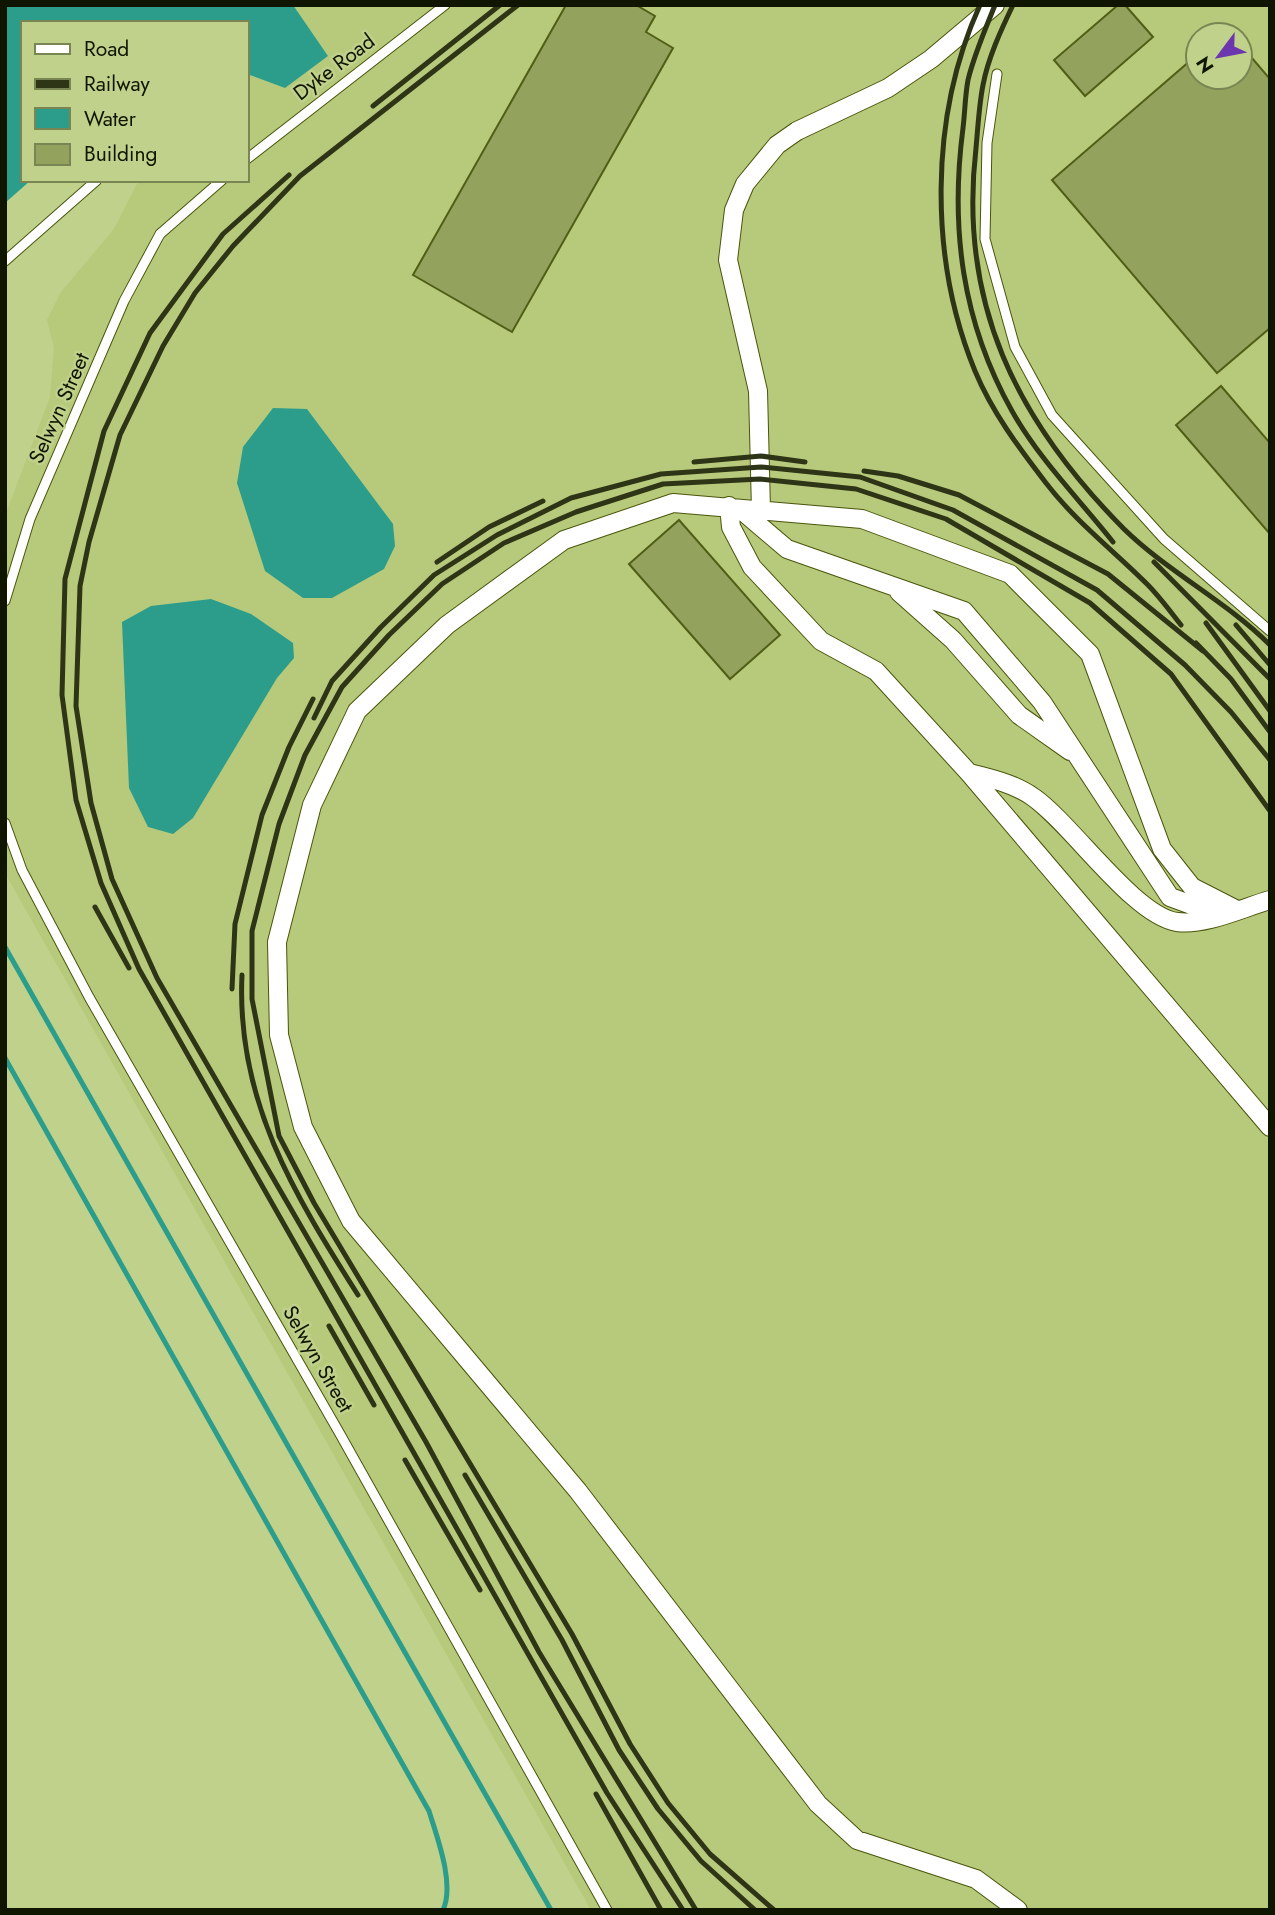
<svg xmlns="http://www.w3.org/2000/svg" width="1275" height="1915" viewBox="0 0 1275 1915" font-family="Jost,sans-serif">
<style>
.built{fill:#b7c97a;fill-rule:evenodd}
.water{fill:#2c9d8b}
.lines{fill:none;stroke-linecap:round;stroke-linejoin:round}
.stream{stroke:#2c9d8b;stroke-width:5}
.building{fill:#93a35e;stroke:#505e16;stroke-width:2}
.lane-casing{stroke:#49560b;stroke-width:11}
.street-casing{stroke:#49560b;stroke-width:20}
.lane{stroke:#fff;stroke-width:9}
.street{stroke:#fff;stroke-width:18}
.rail{stroke:#2e3517;stroke-width:5}
.labels{text-anchor:middle;stroke-width:5;stroke-linejoin:round;paint-order:stroke}
.street-label{font-size:21px;fill:#101500;stroke:#bfd18a}
</style>
<rect width="100%" height="100%" fill="#bfd18a"/>
<path class="built" d="M293 5H1270V1910H591L5 873V516L50 397 54 348 47 320 61 292 114 229 139 180H247V74L285 88 328 56ZM1198 35H1240V77H1198Z"/>
<path class="water" d="M5 5H293L328 56 285 88 247 74V23H23V180H31L5 203Z
M273 408 307 409 393 524 395 546 384 569 332 598H303L265 571 237 483 243 447Z
M211 599 251 614 293 643 294 658 277 678 193 818 173 834 148 827 129 788 122 622 151 606Z"/>
<g class="lines">
<path class="stream" d="M5 947 551 1910
M5 1058 429 1811C437 1837 455 1884 443 1910"/>
</g>
<path class="building" d="M566 5H636L655 16 646 32 673 48 512 332 413 275Z
M1118 5H1125L1153 37 1085 96 1054 60Z
M1240 44 1270 79V328L1217 373 1052 180 1198 54V77H1240Z
M1221 386 1270 443V534L1176 425Z
M679 520 780 635 730 679 629 564Z"/>
<g class="lines">
<defs>
<path id="lane" d="M997 74 987 143 985 239 1015 347 1052 415 1164 539 1270 631
M247 159 445 5
M5 261 97 180
M5 601 30 519 124 301 160 234 222 180
M5 823 22 870 89 997 340 1434 607 1910"/>
<path id="street" d="M729 506 731 527 752 567 821 641 876 671 969 773 1270 1127
M740 509 787 549 964 611 1042 702 1170 897 1219 915
M761 510 758 391 728 260 734 210 745 184 777 145 797 131 888 88 931 59 995 5
M899 592 953 640 1019 715 1070 751
M969 773C990 778 1015 784 1033 797 1071 823 1134 916 1177 922 1205 926 1242 908 1270 900
M1018 1910 976 1879 857 1840 818 1804 578 1491 351 1221 303 1127 279 1035 277 942 312 805 357 711 447 625 564 540 673 503 862 519 1010 574 1090 654 1162 849 1192 887 1235 909"/>
</defs>
<use href="#lane" class="lane-casing"/>
<use href="#street" class="street-casing"/>
<use href="#lane" class="lane"/>
<use href="#street" class="street"/>
<path class="rail" d="M518 5 300 176 233 246 195 293 163 346 120 435 89 542 80 586 76 706 91 803 112 879 157 978 426 1442 539 1652 696 1910
M980 5C929 117 929 259 975 371 992 412 1019 448 1046 483 1075 521 1113 550 1147 584 1159 596 1170 611 1181 625
M995 5C985 30 974 55 968 80 965 96 965 112 963 128 950 228 962 322 1012 411 1039 459 1079 499 1113 542
M1013 5C1001 30 988 58 983 85 979 105 978 127 976 148 958 303 1016 420 1124 529 1168 572 1226 601 1270 645
M373 106 500 5
M289 175 223 234 150 333 104 431 65 579 62 695 76 800 101 883 139 969 607 1793 683 1910
M694 462 761 456 805 462
M864 471 898 476 959 495 1108 574 1203 651
M437 562 489 527 543 501
M1154 562 1270 679
M1206 623 1270 711
M1236 625 1270 665
M1196 643 1231 679 1270 732
M314 718 332 681 381 627 434 575 497 535 571 498 661 474 761 467 860 477 953 510 1097 590 1185 665 1231 712 1270 760
M95 907 129 968
M242 975C236 1100 294 1194 358 1295
M232 989 235 924 262 815 289 747 313 699
M329 1326 374 1405
M405 1460 480 1590
M465 1475 562 1640 619 1750 658 1809 701 1861 755 1910
M596 1794 661 1910
M774 1910 710 1854 668 1803 630 1744 572 1634 314 1203 279 1136 252 999V931L279 824 305 755 342 687 389 635 442 584 504 543 576 512 663 484 760 479 856 489 946 519 1090 603 1171 674 1270 811"/>
</g>
<g class="labels">
<g class="street-label">
<text transform="translate(334 67) rotate(-37)" y="7">Dyke Road</text>
<text transform="translate(59 408) rotate(-66)" y="7">Selwyn Street</text>
<text transform="translate(318 1359) rotate(60)" y="7">Selwyn Street</text>
</g>
</g>
<rect width="1275" height="1915" fill="none" stroke="#101500" stroke-width="14"/>
<rect x="21" y="21" width="228" height="161" fill="#bfd18a" stroke="#798653" stroke-width="2"/>
<rect x="35" y="44" width="35" height="10" fill="#ffffff" stroke="#798653" stroke-width="2"/>
<text x="84" y="56" font-size="21" fill="#101500">Road</text>
<rect x="35" y="79" width="35" height="10" fill="#2e3517" stroke="#798653" stroke-width="2"/>
<text x="84" y="91" font-size="21" fill="#101500">Railway</text>
<rect x="35" y="108" width="35" height="21" fill="#2c9d8b" stroke="#798653" stroke-width="2"/>
<text x="84" y="126" font-size="21" fill="#101500">Water</text>
<rect x="35" y="144" width="35" height="21" fill="#93a35e" stroke="#798653" stroke-width="2"/>
<text x="84" y="161" font-size="21" fill="#101500">Building</text>
<g transform="translate(1219 56) rotate(238)"><circle r="33" fill="#bfd18a" stroke="#798653" stroke-width="2"/>
<path d="M0-5L12 26L0 18L-12 26Z" fill="#6c37ae"/>
<text y="-10" font-size="19" font-weight="bold" text-anchor="middle" fill="#101500">N</text>
</g>
</svg>
